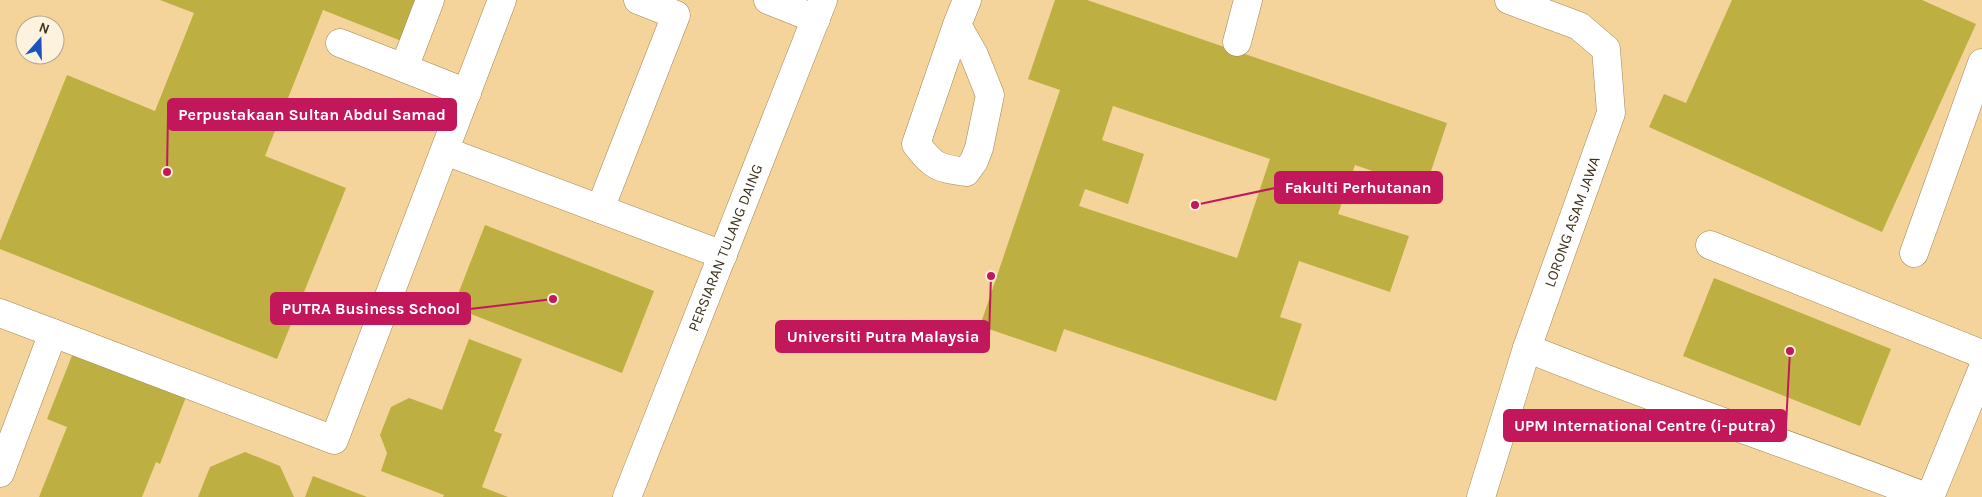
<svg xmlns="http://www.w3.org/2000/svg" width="1982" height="497" viewBox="0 0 1982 497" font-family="Karla,sans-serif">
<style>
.built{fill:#f4d49b;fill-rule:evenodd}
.building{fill:#bdaf41;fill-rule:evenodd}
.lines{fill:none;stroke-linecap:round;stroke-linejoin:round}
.minor-casing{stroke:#a08757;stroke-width:29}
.minor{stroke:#fff;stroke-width:28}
.labels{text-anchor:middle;stroke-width:5;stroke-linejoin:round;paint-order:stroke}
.street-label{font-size:15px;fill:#3e331f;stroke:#fdf2de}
.leader{fill:none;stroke:#c2185b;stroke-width:2}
.callout-dot{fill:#c2185b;stroke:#fdf2de;stroke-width:2}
.callout{fill:#c2185b;stroke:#c2185b;stroke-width:2}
.callout-label{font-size:16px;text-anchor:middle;font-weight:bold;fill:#fff}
</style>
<rect width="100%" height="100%" fill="#fee2b0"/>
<path class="built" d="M0 0H1982V497H0ZM25 25H55V55H25Z"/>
<path class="building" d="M160 0H421L404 42 323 10 265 156 346 188 277 359 0 249V241L67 75 155 111 194 13Z
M1055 0H1087L1447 123 1425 189 1355 165 1338 214 1409 236 1390 292 1299 261 1280 317 1302 324 1276 401 1064 329 1056 352 980 326 1060 90 1028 79ZM1113 106 1270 159 1237 258 1079 206 1085 189 1128 204 1144 154 1102 140Z
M1732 0H1922L1976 24 1882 232 1649 127 1664 94 1686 103Z
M485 225 654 291 622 373 453 307Z
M1714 278 1891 349 1860 426 1683 356Z
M469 339 522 359 494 431 502 434 482 487 508 497H443L444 495 381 471 387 453 380 435 391 407 409 398 442 410Z
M73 353 186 397 160 464 156 462 142 497H39L67 427 47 419Z
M245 452 280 466 294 497H198L210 467Z
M313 476 367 497H305Z"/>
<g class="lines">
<defs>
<g id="minor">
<path d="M768 0 816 19"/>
<path d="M957 25 916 144C934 167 937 168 966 172L974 161 979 148 990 95 974 55 957 25 967 0"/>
<path d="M1237 42 1248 0"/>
<path d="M340 43 404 68 430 0"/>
<path d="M404 68 467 93"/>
<path d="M445 151 723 255"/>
<path d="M600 209 676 15 638 0"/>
<path d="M1710 245 1982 354"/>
<path d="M1914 253 1982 63"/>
<path d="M0 313 53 333"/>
<path d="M1527 348C1659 402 1794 445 1926 497"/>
<path d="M0 473 53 333 334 440 502 0"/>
<path id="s1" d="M627 497 823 0"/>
<path id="s2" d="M1481 497 1527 348 1611 113 1606 49 1579 26 1509 0"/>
<path d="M1930 497 1982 370"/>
</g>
</defs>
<use href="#minor" class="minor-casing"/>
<use href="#minor" class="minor"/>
</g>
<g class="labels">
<g class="street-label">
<text dy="5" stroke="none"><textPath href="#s2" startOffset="290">LORONG ASAM JAWA</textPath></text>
<text dy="5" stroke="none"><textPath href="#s1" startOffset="268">PERSIARAN TULANG DAING</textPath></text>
</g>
</g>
<path class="leader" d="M167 172L168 115M1195 205L1275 188M553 299L470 309M991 276L989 337M1790 351L1786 425"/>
<g class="callout-dot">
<circle cx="167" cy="172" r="5"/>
<circle cx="1195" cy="205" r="5"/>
<circle cx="553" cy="299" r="5"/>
<circle cx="991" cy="276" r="5"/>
<circle cx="1790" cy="351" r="5"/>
</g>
<g class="callout">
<rect x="168" y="99" width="288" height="31" rx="5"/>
<rect x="1275" y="172" width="167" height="31" rx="5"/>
<rect x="271" y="293" width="199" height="31" rx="5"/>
<rect x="776" y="321" width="213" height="31" rx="5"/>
<rect x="1504" y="410" width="282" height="31" rx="5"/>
</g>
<g class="callout-label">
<text x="312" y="120">Perpustakaan Sultan Abdul Samad</text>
<text x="1358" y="193">Fakulti Perhutanan</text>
<text x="371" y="314">PUTRA Business School</text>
<text x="883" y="342">Universiti Putra Malaysia</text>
<text x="1645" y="431">UPM International Centre (i-putra)</text>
</g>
<g transform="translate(40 40) rotate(20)"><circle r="24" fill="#fdf2de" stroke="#b1a692"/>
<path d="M0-4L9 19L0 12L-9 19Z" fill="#1e53bf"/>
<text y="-8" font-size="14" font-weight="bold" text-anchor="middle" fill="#3e331f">N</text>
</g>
</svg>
